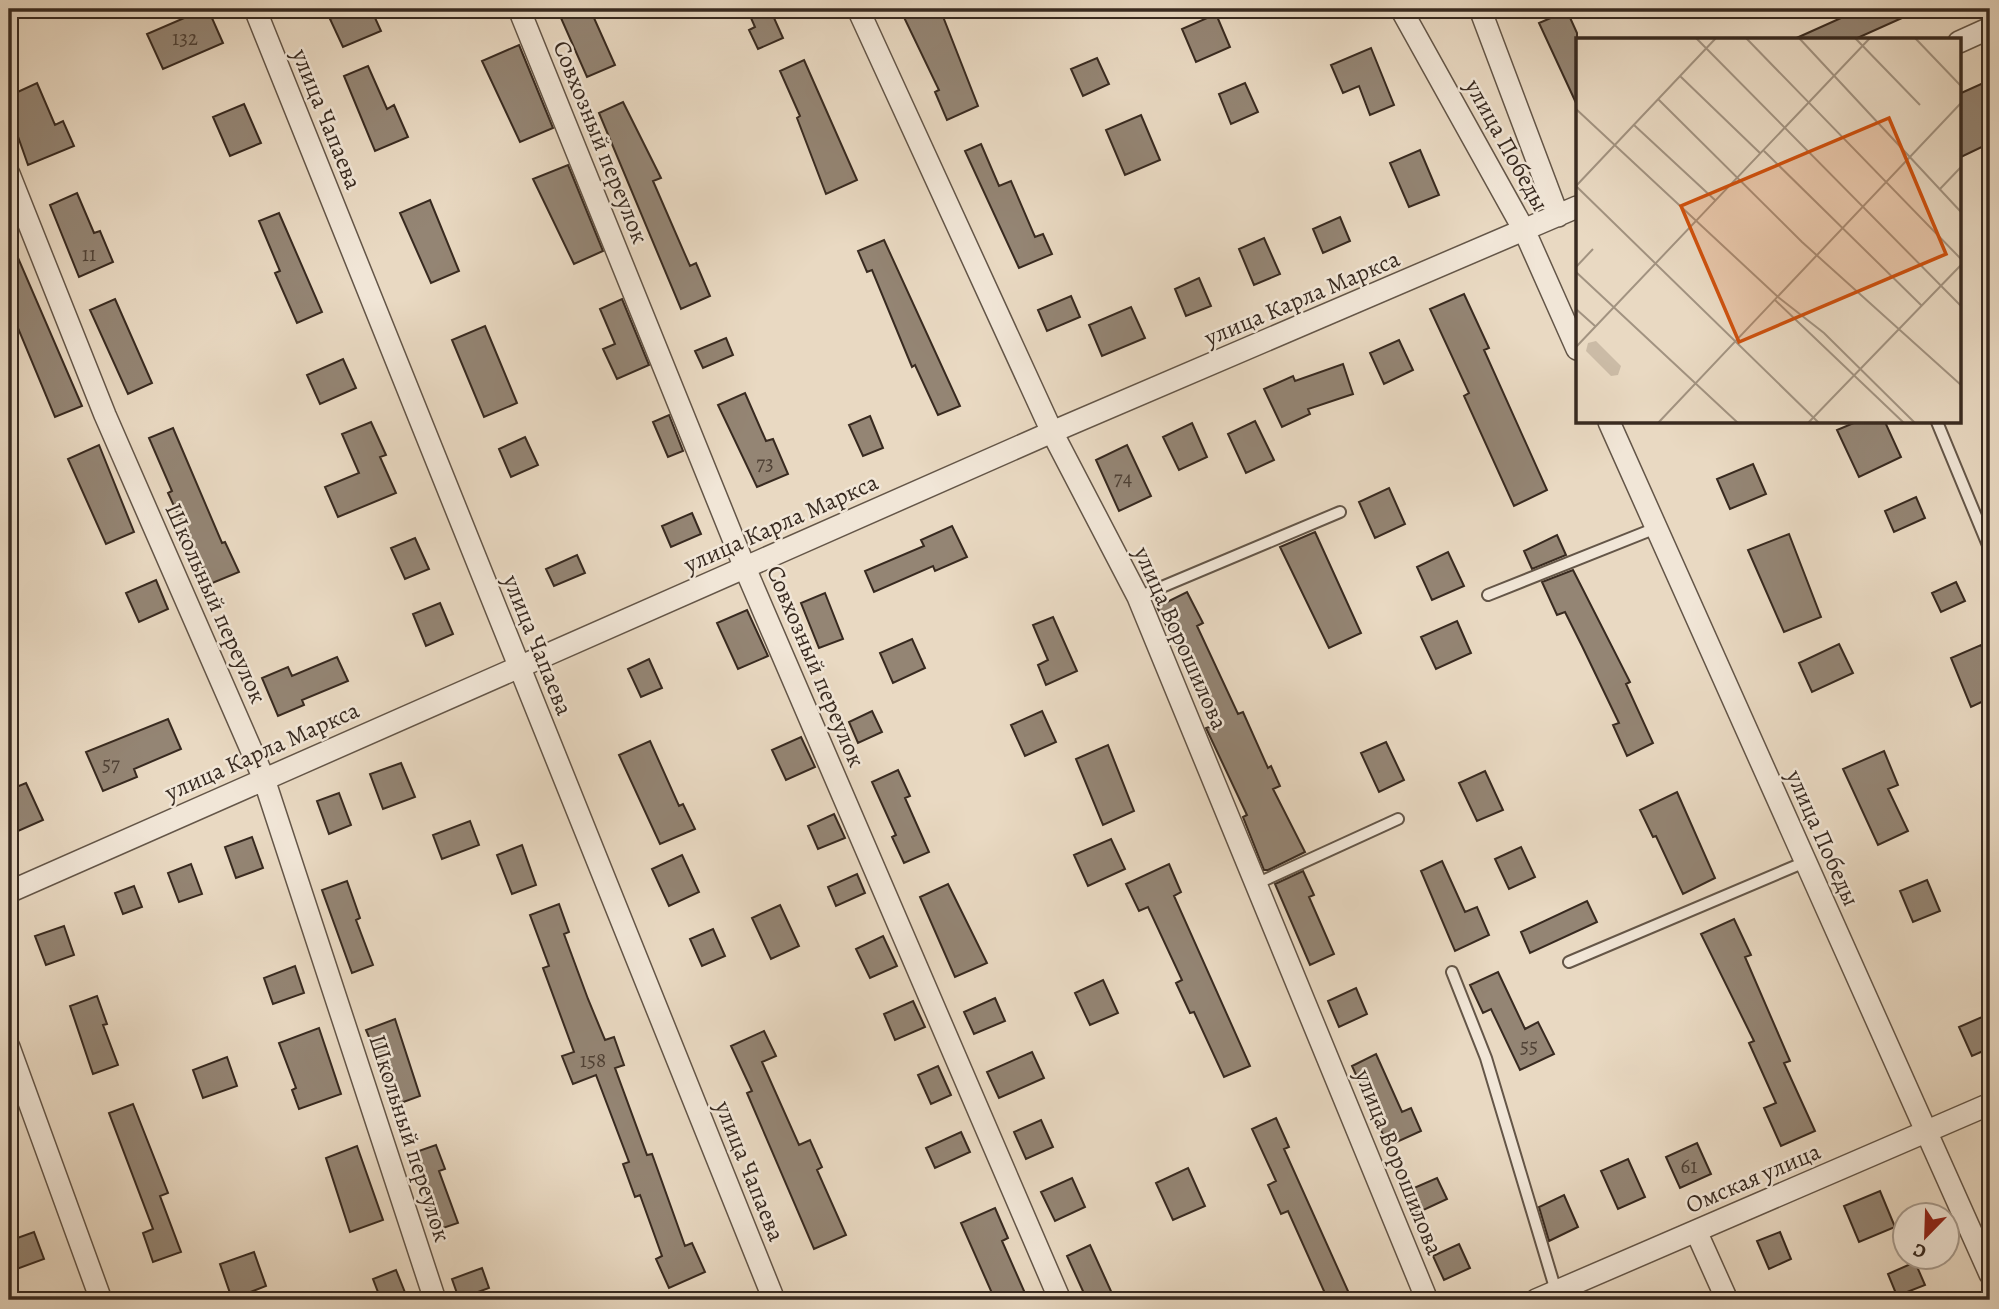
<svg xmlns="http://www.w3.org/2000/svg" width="1999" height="1309" viewBox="0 0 1999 1309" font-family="Alegreya,serif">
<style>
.building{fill:#948574;stroke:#382a20;stroke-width:2}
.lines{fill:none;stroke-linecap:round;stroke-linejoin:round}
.lane-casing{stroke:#645648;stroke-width:14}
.street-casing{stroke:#645648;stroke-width:24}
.lane{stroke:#f1e6d7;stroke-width:10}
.street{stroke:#f1e6d7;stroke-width:21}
.labels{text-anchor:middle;stroke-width:5;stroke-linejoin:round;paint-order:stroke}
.number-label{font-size:21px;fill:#4f4135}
.street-label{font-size:24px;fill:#382a20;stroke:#f1e6d7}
.inset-road{fill:none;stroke:#a29381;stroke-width:2}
.view{fill:#ce520f;fill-opacity:0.15;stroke:#ce520f;stroke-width:3.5}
.inset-edge{fill:none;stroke:#382a20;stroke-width:3.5}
</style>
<rect width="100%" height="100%" fill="#e9d9c2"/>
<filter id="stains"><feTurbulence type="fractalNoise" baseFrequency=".00286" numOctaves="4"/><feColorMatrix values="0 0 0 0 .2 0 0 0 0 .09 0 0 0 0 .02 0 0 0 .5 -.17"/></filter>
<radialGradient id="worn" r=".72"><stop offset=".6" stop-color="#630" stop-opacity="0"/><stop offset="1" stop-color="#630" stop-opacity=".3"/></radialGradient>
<path class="building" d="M205 9H208L223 43 163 69 147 34Z
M353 9H371L381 31 343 47 330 19Z
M557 9H590L615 65 587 77Z
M747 9H770L783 38 758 49 749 30 755 27Z
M900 9H940L978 106 947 120 935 92 939 90Z
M1861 9H1922L1853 40H1792Z
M1567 11 1577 33V105L1539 23Z
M1216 14 1230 47 1196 62 1182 29Z
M519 45 553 128 520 142 482 61Z
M1371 48 1394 105 1370 115 1359 86 1343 93 1331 65Z
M1097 58 1109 84 1083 96 1071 69Z
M804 60 857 180 826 194 797 118 800 116 780 71Z
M368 66 387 109 394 105 408 137 375 151 344 76Z
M1990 80V143L1959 158V94Z
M37 83 55 125 63 121 74 146 28 165 9 111V96Z
M1245 83 1258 112 1231 124 1219 94Z
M623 102 661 178 653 181 690 266 696 263 710 296 681 309 599 113Z
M244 104 261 143 230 156 213 117Z
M1141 115 1160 160 1125 175 1106 130Z
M981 144 999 186 1011 181 1035 237 1043 234 1052 254 1019 268 965 151Z
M1420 150 1439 195 1409 207 1390 163Z
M568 165 603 251 574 264 533 179Z
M77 193 94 233 100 231 113 262 79 277 50 205Z
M430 200 459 271 431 283 400 213Z
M279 213 322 312 297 323 275 273 280 271 259 221Z
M1340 217 1350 241 1323 253 1313 229Z
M9 237 82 406 55 417 13 316 9 318Z
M1264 238 1280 274 1254 285 1239 249Z
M884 240 960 406 938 415 915 365 912 367 872 270 867 272 858 251Z
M1199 278 1211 306 1186 316 1175 289Z
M1464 294 1489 348 1484 350 1547 490 1514 506 1464 396 1469 393 1430 309Z
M1071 296 1080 317 1047 331 1038 310Z
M115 299 152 383 128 394 90 310Z
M622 299 649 365 617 379 603 349 615 344 600 309Z
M1131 307 1145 338 1102 356 1089 325Z
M485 326 517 403 484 417 452 340Z
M726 338 733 355 703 368 695 351Z
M1399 340 1413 370 1384 384 1370 353Z
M343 359 356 388 320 404 307 375Z
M1343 364 1353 394 1308 409 1310 414 1282 427 1264 389 1293 376 1295 381Z
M745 393 766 441 773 439 788 474 757 487 718 405Z
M669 415 683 451 668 457 653 422Z
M870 416 883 448 863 456 849 425Z
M1255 421 1274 460 1246 473 1228 434Z
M371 422 386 455 380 457 396 493 338 517 325 487 359 473 342 434Z
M1856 422H1885L1901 457 1859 477 1837 430Z
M1192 423 1207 457 1179 470 1163 437Z
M173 428 222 543 225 542 239 572 210 584 168 493 172 491 149 438Z
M525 437 538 465 511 477 499 449Z
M99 445 134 532 106 544 68 459Z
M1127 445 1151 496 1119 511 1096 460Z
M1753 464 1766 494 1730 509 1717 479Z
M1389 488 1405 524 1375 538 1359 502Z
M1916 497 1925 518 1894 532 1885 511Z
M692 513 701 534 671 547 662 526Z
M952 526 967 557 935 571 933 566 874 592 865 571 924 546 921 540Z
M1315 532 1361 633 1329 648 1280 547Z
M1789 534 1821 617 1784 632 1748 550Z
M1557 535 1566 555 1532 569 1524 551Z
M415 538 429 569 405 579 391 548Z
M1448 552 1464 586 1432 600 1417 567Z
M577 555 585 573 554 586 546 569Z
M1573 570 1630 682 1626 684 1653 743 1627 756 1613 725 1619 723 1582 646 1565 612 1557 615 1542 582Z
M156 580 168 609 139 622 126 593Z
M1956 582 1965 601 1941 612 1932 593Z
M1187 592 1203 623 1197 626 1238 714 1243 712 1268 768 1271 766 1280 786 1273 789 1305 852 1268 870H1264L1243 817 1247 815 1206 728 1212 726 1188 668 1157 607Z
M825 593 843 639 819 648 801 603Z
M440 603 453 634 426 646 413 614Z
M747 610 768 656 738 669 717 623Z
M1053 617 1077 671 1046 685 1038 665 1048 660 1033 625Z
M1457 621 1471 653 1436 669 1421 637Z
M912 639 925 668 893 683 880 653Z
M1839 644 1853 673 1812 692 1799 663Z
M1981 645 1990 667V698L1971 707 1951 658Z
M337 657 348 681 302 700 304 705 278 716 262 678 288 667 292 676Z
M649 659 662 688 641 697 628 669Z
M872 711 882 732 858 743 849 722Z
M1042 711 1056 742 1025 756 1011 725Z
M168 719 181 749 134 769 137 777 103 791 86 752Z
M801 737 815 767 786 780 772 750Z
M650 741 679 806 683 804 695 829 660 844 619 755Z
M1386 742 1404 780 1379 792 1361 753Z
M1108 745 1134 811 1103 825 1076 759Z
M1884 751 1898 785 1888 789 1908 831 1878 845 1843 769Z
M401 763 415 797 383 809 370 774Z
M898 770 910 796 905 798 929 852 904 863 892 837 896 835 872 782Z
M1485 771 1503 810 1477 821 1459 783Z
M26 783 43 820 9 835V790Z
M1677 792 1715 878 1683 894 1656 836 1653 837 1640 810Z
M339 793 351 825 329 834 317 801Z
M834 814 845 838 818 849 808 826Z
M470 821 479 845 442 859 433 835Z
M252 837 263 868 236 878 225 847Z
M1111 839 1125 869 1088 886 1074 855Z
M522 845 536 885 512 894 497 855Z
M1521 847 1535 877 1509 889 1495 859Z
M682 855 699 892 669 906 652 869Z
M1442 861 1465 912 1477 907 1489 935 1455 951 1421 871Z
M191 864 202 894 179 902 168 873Z
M1169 864 1181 892 1174 896 1250 1066 1224 1077 1194 1012 1190 1013 1176 983 1182 980 1148 907 1139 911 1126 884Z
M1303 871 1314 895 1309 897 1334 954 1310 965 1275 884Z
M857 874 865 893 836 906 828 887Z
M1927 880 1940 911 1913 922 1900 891Z
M347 881 360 918 356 920 373 965 352 973 322 890Z
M948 884 987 963 955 977 920 897Z
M134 886 142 907 123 914 115 893Z
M1587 901 1597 922 1530 953 1521 932Z
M559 904 569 932 564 934 588 999 605 1040 614 1037 624 1065 615 1068 647 1155 652 1154 685 1246 692 1243 705 1272 669 1288 656 1259 662 1256 640 1195 635 1197 623 1164 629 1162 596 1075 573 1084 562 1056 574 1052 543 968 549 966 530 915Z
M780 905 799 946 771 959 752 918Z
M1734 919 1751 955 1745 957 1790 1061 1784 1063 1815 1131 1781 1146 1764 1108 1776 1103 1749 1043 1754 1041 1701 934Z
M64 926 74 955 46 965 35 936Z
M713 929 725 956 702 966 690 939Z
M883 936 897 966 870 978 856 949Z
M295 966 304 993 273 1004 264 978Z
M1498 972 1525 1029 1538 1022 1554 1054 1520 1070 1491 1009 1483 1013 1470 985Z
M1103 980 1118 1013 1090 1025 1075 993Z
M1356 988 1367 1014 1339 1027 1328 1001Z
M97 996 107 1024 103 1025 118 1065 93 1074 70 1006Z
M995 998 1005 1021 974 1034 964 1012Z
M913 1001 925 1027 895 1040 884 1014Z
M1982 1017 1990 1037V1048L1972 1056 1959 1027Z
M395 1019 420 1096 398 1104 366 1030Z
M319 1028 341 1094 299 1109 292 1090 296 1088 279 1043Z
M764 1031 776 1056 762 1062 799 1145 810 1140 822 1167 817 1170 846 1235 814 1249 747 1093 752 1091 731 1046Z
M1032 1052 1044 1078 999 1098 987 1072Z
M1376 1054 1402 1112 1411 1108 1421 1131 1388 1146 1352 1066Z
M227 1057 237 1086 203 1098 193 1070Z
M938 1066 951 1095 931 1104 918 1075Z
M133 1104 168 1193 160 1196 181 1252 153 1262 143 1233 153 1229 109 1113Z
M1276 1118 1289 1147 1284 1149 1352 1300H1328L1288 1211 1281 1214 1268 1185 1276 1181 1252 1129Z
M1041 1120 1053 1147 1026 1159 1014 1132Z
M961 1132 970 1152 935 1168 926 1148Z
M1697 1143 1711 1174 1680 1188 1666 1157Z
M436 1145 445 1169 439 1171 458 1223 437 1230 410 1154Z
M357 1146 383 1220 350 1232 326 1158Z
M1628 1159 1645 1197 1618 1209 1601 1171Z
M1188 1168 1205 1206 1173 1220 1156 1183Z
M1072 1178 1085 1207 1055 1221 1041 1192Z
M1437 1178 1447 1199 1417 1213 1407 1191Z
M1880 1191 1895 1227 1859 1242 1844 1206Z
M1564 1195 1578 1227 1549 1241 1539 1207Z
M995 1208 1008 1238 1002 1241 1028 1300H995L961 1223Z
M34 1232 44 1259 14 1270 9 1255V1241Z
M1780 1232 1791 1259 1769 1269 1757 1241Z
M1459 1244 1470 1268 1444 1280 1433 1256Z
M1090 1245 1115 1300H1087L1067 1256Z
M254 1252 266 1286 232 1299 220 1264Z
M1915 1262 1925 1285 1897 1296 1888 1274Z
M482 1268 489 1288 459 1299 452 1279Z
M396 1270 408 1300H381L373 1279Z"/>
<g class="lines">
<defs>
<path id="lane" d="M1937 422 1990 550
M1488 595 1656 528
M1138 597 1340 512
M1256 884 1398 819
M1569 962 1805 862
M1452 972 1486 1058 1556 1291"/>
<path id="street" d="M255 9 774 1300
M519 9 745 568 1060 1300
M858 9 1052 432 1138 597 1427 1300
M1401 9 1525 232 1577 349
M1480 9 1558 216
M1959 42 1990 28
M9 174 105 415 264 779 435 1300
M1609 422 1990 1274
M9 892 1052 432 1577 207
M9 1047 101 1300
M1696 1231 1727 1300
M1536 1300 1990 1104"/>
</defs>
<use href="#lane" class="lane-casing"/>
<use href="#street" class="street-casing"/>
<use href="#lane" class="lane"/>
<use href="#street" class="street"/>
</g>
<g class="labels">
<g class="number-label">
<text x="185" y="45">132</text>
<text x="89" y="261">11</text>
<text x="765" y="470">73</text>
<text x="1123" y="485">74</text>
<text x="111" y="771">57</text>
<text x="1529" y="1053">55</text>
<text x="593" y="1067">158</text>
<text x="1689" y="1173">61</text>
</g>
<g class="street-label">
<text transform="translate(327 119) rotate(68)" y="8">улица Чапаева</text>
<text transform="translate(601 142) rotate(68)" y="8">Совхозный переулок</text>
<text transform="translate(1507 145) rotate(61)" y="8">улица Победы</text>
<text transform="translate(1302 298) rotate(-23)" y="8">улица Карла Маркса</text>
<text transform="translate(781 523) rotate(-24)" y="8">улица Карла Маркса</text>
<text transform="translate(216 603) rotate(66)" y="8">Школьный переулок</text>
<text transform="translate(1181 638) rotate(66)" y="8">улица Ворошилова</text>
<text transform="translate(538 645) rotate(68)" y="8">улица Чапаева</text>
<text transform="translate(816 666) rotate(67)" y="8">Совхозный переулок</text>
<text transform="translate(262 751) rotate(-24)" y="8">улица Карла Маркса</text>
<text transform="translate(1823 838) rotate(66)" y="8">улица Победы</text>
<text transform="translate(410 1138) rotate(72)" y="8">Школьный переулок</text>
<text transform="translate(1399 1162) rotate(68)" y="8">улица Ворошилова</text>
<text transform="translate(750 1171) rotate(68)" y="8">улица Чапаева</text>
<text transform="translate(1753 1178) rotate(-23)" y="8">Омская улица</text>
</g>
</g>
<g transform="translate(1576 38)">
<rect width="385" height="385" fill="#e9d9c2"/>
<path d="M20 303 45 328 42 337 35 338 10 313 12 305Z" fill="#cbbba6"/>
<path class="inset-road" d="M120 0 385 268M170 0 385 221M223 0 385 174M279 0 344 67M339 0 385 48M104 38 185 116M82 61 226 204 385 347M0 71 202 259 248 295 339 385M58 87 140 163M188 113 346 268M0 148 243 385M0 148 140 0M363 152 385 129M0 229 17 211M0 234 162 385M199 262 328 385M0 271 19 288M0 309 294 0M82 385 385 65M232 385 385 227"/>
<path class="view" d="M313 80 370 216 163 304 105 168Z"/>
<rect width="385" height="385" class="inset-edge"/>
</g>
<rect width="1999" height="1309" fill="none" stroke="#e9d9c2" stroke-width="35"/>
<rect x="10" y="10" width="1978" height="1288" fill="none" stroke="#382a20" stroke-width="3.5"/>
<rect x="18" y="18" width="1964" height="1274" fill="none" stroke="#382a20" stroke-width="2"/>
<g transform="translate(1926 1236) rotate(203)"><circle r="33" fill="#f1e6d7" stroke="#a79b8e" stroke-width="2"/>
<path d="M0-5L12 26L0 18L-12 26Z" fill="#8f2418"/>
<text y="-10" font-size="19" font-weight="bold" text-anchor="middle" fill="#382a20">С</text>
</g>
<rect width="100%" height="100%" filter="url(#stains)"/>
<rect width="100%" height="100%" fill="url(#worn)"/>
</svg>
